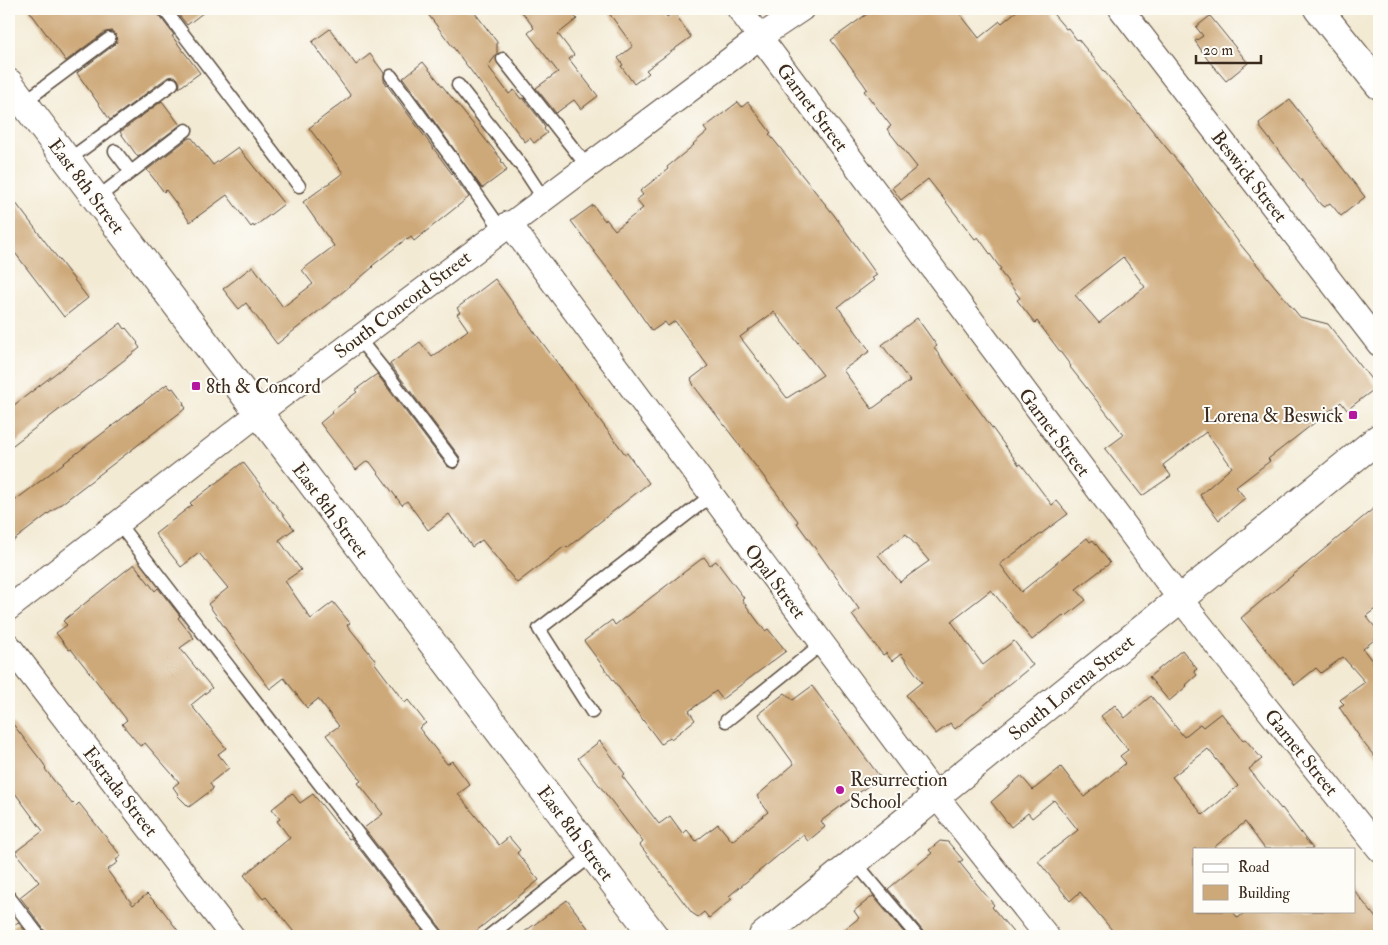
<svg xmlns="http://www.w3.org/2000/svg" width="1388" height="945" viewBox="0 0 1388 945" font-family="'IM FELL Double Pica',serif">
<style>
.building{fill:#cda878;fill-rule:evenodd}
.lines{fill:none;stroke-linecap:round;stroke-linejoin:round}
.service-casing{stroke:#574739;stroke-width:15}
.minor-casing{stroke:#574739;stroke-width:26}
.secondary-casing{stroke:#574739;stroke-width:30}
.motorway-casing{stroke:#574739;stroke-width:30}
.service{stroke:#fff;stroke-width:12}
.minor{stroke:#fff;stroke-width:24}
.secondary{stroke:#fff;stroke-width:28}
.motorway{stroke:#fff;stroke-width:28}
.poi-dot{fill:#b5179e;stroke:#fdfcf7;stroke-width:2}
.labels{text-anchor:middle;stroke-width:4;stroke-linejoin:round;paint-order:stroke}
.street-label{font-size:19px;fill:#3b2a1e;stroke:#fdfcf7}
.poi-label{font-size:19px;fill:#3b2a1e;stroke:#fdfcf7;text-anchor:start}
</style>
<rect width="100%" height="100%" fill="#fdfcf7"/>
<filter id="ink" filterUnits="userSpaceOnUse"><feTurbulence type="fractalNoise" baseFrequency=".02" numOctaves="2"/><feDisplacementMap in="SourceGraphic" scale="10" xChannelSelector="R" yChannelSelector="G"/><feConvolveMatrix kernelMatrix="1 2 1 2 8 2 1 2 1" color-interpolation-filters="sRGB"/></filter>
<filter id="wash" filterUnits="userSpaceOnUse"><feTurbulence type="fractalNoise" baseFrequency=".0096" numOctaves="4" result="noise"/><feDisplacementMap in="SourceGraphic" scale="20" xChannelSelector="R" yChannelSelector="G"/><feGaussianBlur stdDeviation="1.12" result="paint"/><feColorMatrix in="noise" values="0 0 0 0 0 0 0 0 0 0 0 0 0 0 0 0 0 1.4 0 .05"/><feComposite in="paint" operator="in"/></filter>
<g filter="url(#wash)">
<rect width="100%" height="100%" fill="#f3ead4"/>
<g id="blocks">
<path class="building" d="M28 9H156L158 14 174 35 172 36 200 73 179 88 180 84 178 79 175 76 168 77 110 120 77 73 114 45 117 42 116 35 112 31 105 32 66 61Z
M174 9H208L187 25Z
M424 9H472L497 42V54L488 66 509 94 514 90 521 99 523 98 543 123 545 128 544 129 547 133 534 143 530 138 525 142Z
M520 9H569L577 19 558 34 574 55 569 59 598 96 581 109 574 100 556 113 536 88 558 72 528 33 534 28Z
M606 9H661L667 17 674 12 691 37 646 70 649 73 634 84 621 66 623 65 618 58 633 46Z
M874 9H956L979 38 1000 21 1002 23 1019 9H1049L1066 29 1068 28 1077 40 1078 39 1187 173 1240 244 1300 317 1328 324 1377 387 1347 410 1341 402 1268 459 1270 461 1236 487 1245 498 1219 520 1200 495 1232 467 1206 432 1163 465 1171 476 1142 496 1105 449 1124 435 1070 367 1071 366 1037 321 1035 323 1017 300 1020 298 999 270 1001 269 978 237 975 239 928 179 901 200 892 188 917 167 887 129 891 126 864 91 867 89 863 83 831 40ZM1123 257 1145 287 1099 323 1075 295Z
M1210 16 1248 63 1226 81 1208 60 1195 41 1203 36 1196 27Z
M330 29 356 65 370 54 384 73V81L469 197 414 241 411 237 407 240 406 239 372 266 373 267 354 283 277 344 246 303 239 309 223 289 253 266 283 307 313 284 302 270 334 246 303 202 343 173 309 128 351 96 312 42Z
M423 62 502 160 501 161 507 170 484 187 482 188 403 78Z
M1290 100 1365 197 1341 216 1330 203 1324 207 1321 205 1260 127 1259 123Z
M162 101 180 125 138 157 120 132Z
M738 102 742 107 748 102 771 133 769 134 834 215 877 275 872 278 874 280 838 307 870 351 843 370 872 409 910 381 882 345 917 318 937 346 934 348 1019 465 1021 464 1052 505 1057 501 1068 514 1000 564 1021 592 1087 538 1090 542 1093 540 1110 563 1076 589 1086 600 1065 617 1063 615 1032 640 991 590 951 621 983 665 1014 641 1033 665 955 729 950 723 936 734 906 695 922 682 901 654 892 661 886 653 883 655 852 615 859 609 797 523 798 521 694 386 691 379 708 366 675 321 668 326 665 322 652 331 616 280 571 221 593 205 605 221 606 219 615 230 643 208 636 200 643 195 640 191 668 169 667 167 694 145 693 144 707 132 704 128ZM774 312 823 375 787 398 740 337ZM906 534 929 561 900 582 878 555Z
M189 138H192L213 165 238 147 284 204 254 227 253 225 251 227 227 195 190 222 166 190 164 192 147 170Z
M9 194 88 298 64 317 9 245Z
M495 279 625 454 627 453 649 483 567 548 565 546 517 583 482 540 472 547 449 514 428 530 407 501 402 505 370 462 367 461 356 470 320 423 332 413 331 412 357 392 355 390 377 374 447 466 454 469 458 467 461 460 459 456 390 364 420 342 432 357 468 330 457 314 460 312 457 308Z
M121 323 125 329 126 328 138 343 137 344 140 348 9 448V409Z
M167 384 171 389 173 388 184 403 183 404 186 408 9 544V505Z
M243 462 294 529 279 540 301 570 285 581 311 619 333 602 350 623 347 625 376 661 374 662 405 703 408 700 426 723 419 728 447 764 452 761 470 785 458 794 499 845 509 837 520 850 517 853 539 880 470 936H445L443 931 364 828 383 814 358 783 361 781 326 735 339 726 318 699 307 708 284 678 270 689 242 652 208 604 228 588 199 553 181 567 155 534 192 505 190 503Z
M1379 504V606L1366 616 1379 632V636L1363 649 1379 670V762L1358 736H1359L1339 707 1344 704 1340 700 1365 682 1343 657 1321 673 1316 668 1295 685 1241 618Z
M704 557 710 565 716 561 744 598 742 600 765 631 768 629 786 651 722 699 716 691 689 711 695 720 671 739 670 737 661 744 584 641 612 620 615 625Z
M134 564 155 591 158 588 180 616 178 618 194 638 180 648 212 688 191 705 226 748 218 754 229 768 210 783 213 789 189 807 177 795 178 794 173 787 179 782 145 743 140 746 122 724 127 720 71 649 69 650 56 633 67 625 63 621Z
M1182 650 1197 669 1194 671 1197 675 1186 685 1187 686 1169 701 1149 677Z
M812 686 880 777 821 821 825 827 808 841 803 835 729 896 732 899 709 918 704 912 698 917 692 913 640 845 643 842 578 758 600 741 625 774 622 776 659 824 670 816 683 834 687 830 696 841 718 824 732 841 768 812 757 796 794 764 758 714 785 693 793 700Z
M1151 696 1184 737 1200 724 1203 727 1221 713 1243 740 1245 739 1262 759 1249 769 1281 809 1282 808 1313 849H1265L1245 822 1212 849H1194V911H1232L1238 918 1246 911H1354V890L1379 922V936H1117L1080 892 1070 901 1038 861 1078 830 1054 800 1032 818 1028 813 1011 827 991 802 1021 776 1033 790 1061 767 1084 797 1126 763 1120 756 1128 750 1101 716 1115 705 1125 718ZM1208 749 1238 786 1203 815 1172 777Z
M9 719 43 763 46 768 45 769 72 804 73 803 76 806 79 803 121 856 116 860 118 862 107 870 133 905 147 894 161 908 182 936H47L45 931 20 897 39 882 15 852 43 831 9 785Z
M292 793 300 803 313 794 349 839 351 838 427 936H297L266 897 263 899 244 875 290 838 277 821 280 819 272 809Z
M940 841 948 842 963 860 959 862 994 905 992 907 1016 936H925L923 931 888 889 932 853 929 850Z
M873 896 907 936H836L859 918 854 911Z
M567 900 594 936H519Z
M18 922 29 936H9V930Z"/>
</g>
</g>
<g filter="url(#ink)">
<use href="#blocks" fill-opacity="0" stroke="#574739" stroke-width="1"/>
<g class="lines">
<defs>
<path id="service" d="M164 9 299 186
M503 59 587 166
M391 76 453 160 501 229
M458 85 524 169 543 198
M24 102 109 39
M68 160 172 84
M131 172 186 130
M97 198 131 172 115 151
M358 338 391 379 453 461
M118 523 437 936
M592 712 539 629 712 495
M726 721 823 643
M855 862 917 936
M9 897 39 936
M489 936 592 855"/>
<path id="minor" d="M739 9 1180 599 1379 849
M1121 9 1379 344
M509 223 936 796 1047 936
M9 608 259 413 760 37 802 9
M9 646 232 936"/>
<path id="secondary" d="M9 83 654 936
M763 936 1379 438"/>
<path id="motorway" d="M1318 9 1379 85"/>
</defs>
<use href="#service" class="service-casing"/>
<use href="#minor" class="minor-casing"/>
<use href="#secondary" class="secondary-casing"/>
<use href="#motorway" class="motorway-casing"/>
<use href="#service" class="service"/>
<use href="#minor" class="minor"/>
<use href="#secondary" class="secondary"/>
<use href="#motorway" class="motorway"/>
</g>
</g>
<g class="poi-dot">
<rect x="191" y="381" width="10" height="10" rx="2.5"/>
<rect x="1348" y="410" width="10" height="10" rx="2.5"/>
<circle cx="840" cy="790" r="5"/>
</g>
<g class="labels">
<g class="street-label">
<text transform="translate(813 107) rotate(53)" y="7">Garnet Street</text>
<text transform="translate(1250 176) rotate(52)" y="7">Beswick Street</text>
<text transform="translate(87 186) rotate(53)" y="7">East 8th Street</text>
<text transform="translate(402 304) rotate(-37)" y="7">South Concord Street</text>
<text transform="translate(1055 432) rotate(53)" y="7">Garnet Street</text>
<text transform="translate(331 510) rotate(53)" y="7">East 8th Street</text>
<text transform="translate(776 581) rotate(53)" y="7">Opal Street</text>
<text transform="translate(1071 687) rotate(-39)" y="7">South Lorena Street</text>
<text transform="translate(1302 752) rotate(51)" y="7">Garnet Street</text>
<text transform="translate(121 791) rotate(52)" y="7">Estrada Street</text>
<text transform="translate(576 833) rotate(53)" y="7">East 8th Street</text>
</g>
<g class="poi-label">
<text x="206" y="393">8th &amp; Concord</text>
<text x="1343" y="422" text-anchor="end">Lorena &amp; Beswick</text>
<text x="850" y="786">Resurrection<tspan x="850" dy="22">School</tspan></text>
</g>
</g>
<rect width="1388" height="945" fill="none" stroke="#fdfcf7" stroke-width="30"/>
<rect x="1193" y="848" width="162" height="65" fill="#fdfcf7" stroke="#afa8a0"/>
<rect x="1203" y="864" width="25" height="8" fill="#ffffff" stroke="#afa8a0"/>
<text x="1238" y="872" font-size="15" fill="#3b2a1e">Road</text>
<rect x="1203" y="885" width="25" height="15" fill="#cda878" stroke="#afa8a0"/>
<text x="1238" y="898" font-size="15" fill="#3b2a1e">Building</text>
<path d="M1196 55v8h65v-8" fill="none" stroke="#3b2a1e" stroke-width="2.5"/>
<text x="1203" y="55" font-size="15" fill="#3b2a1e" stroke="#fdfcf7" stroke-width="4" paint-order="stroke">20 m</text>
</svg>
